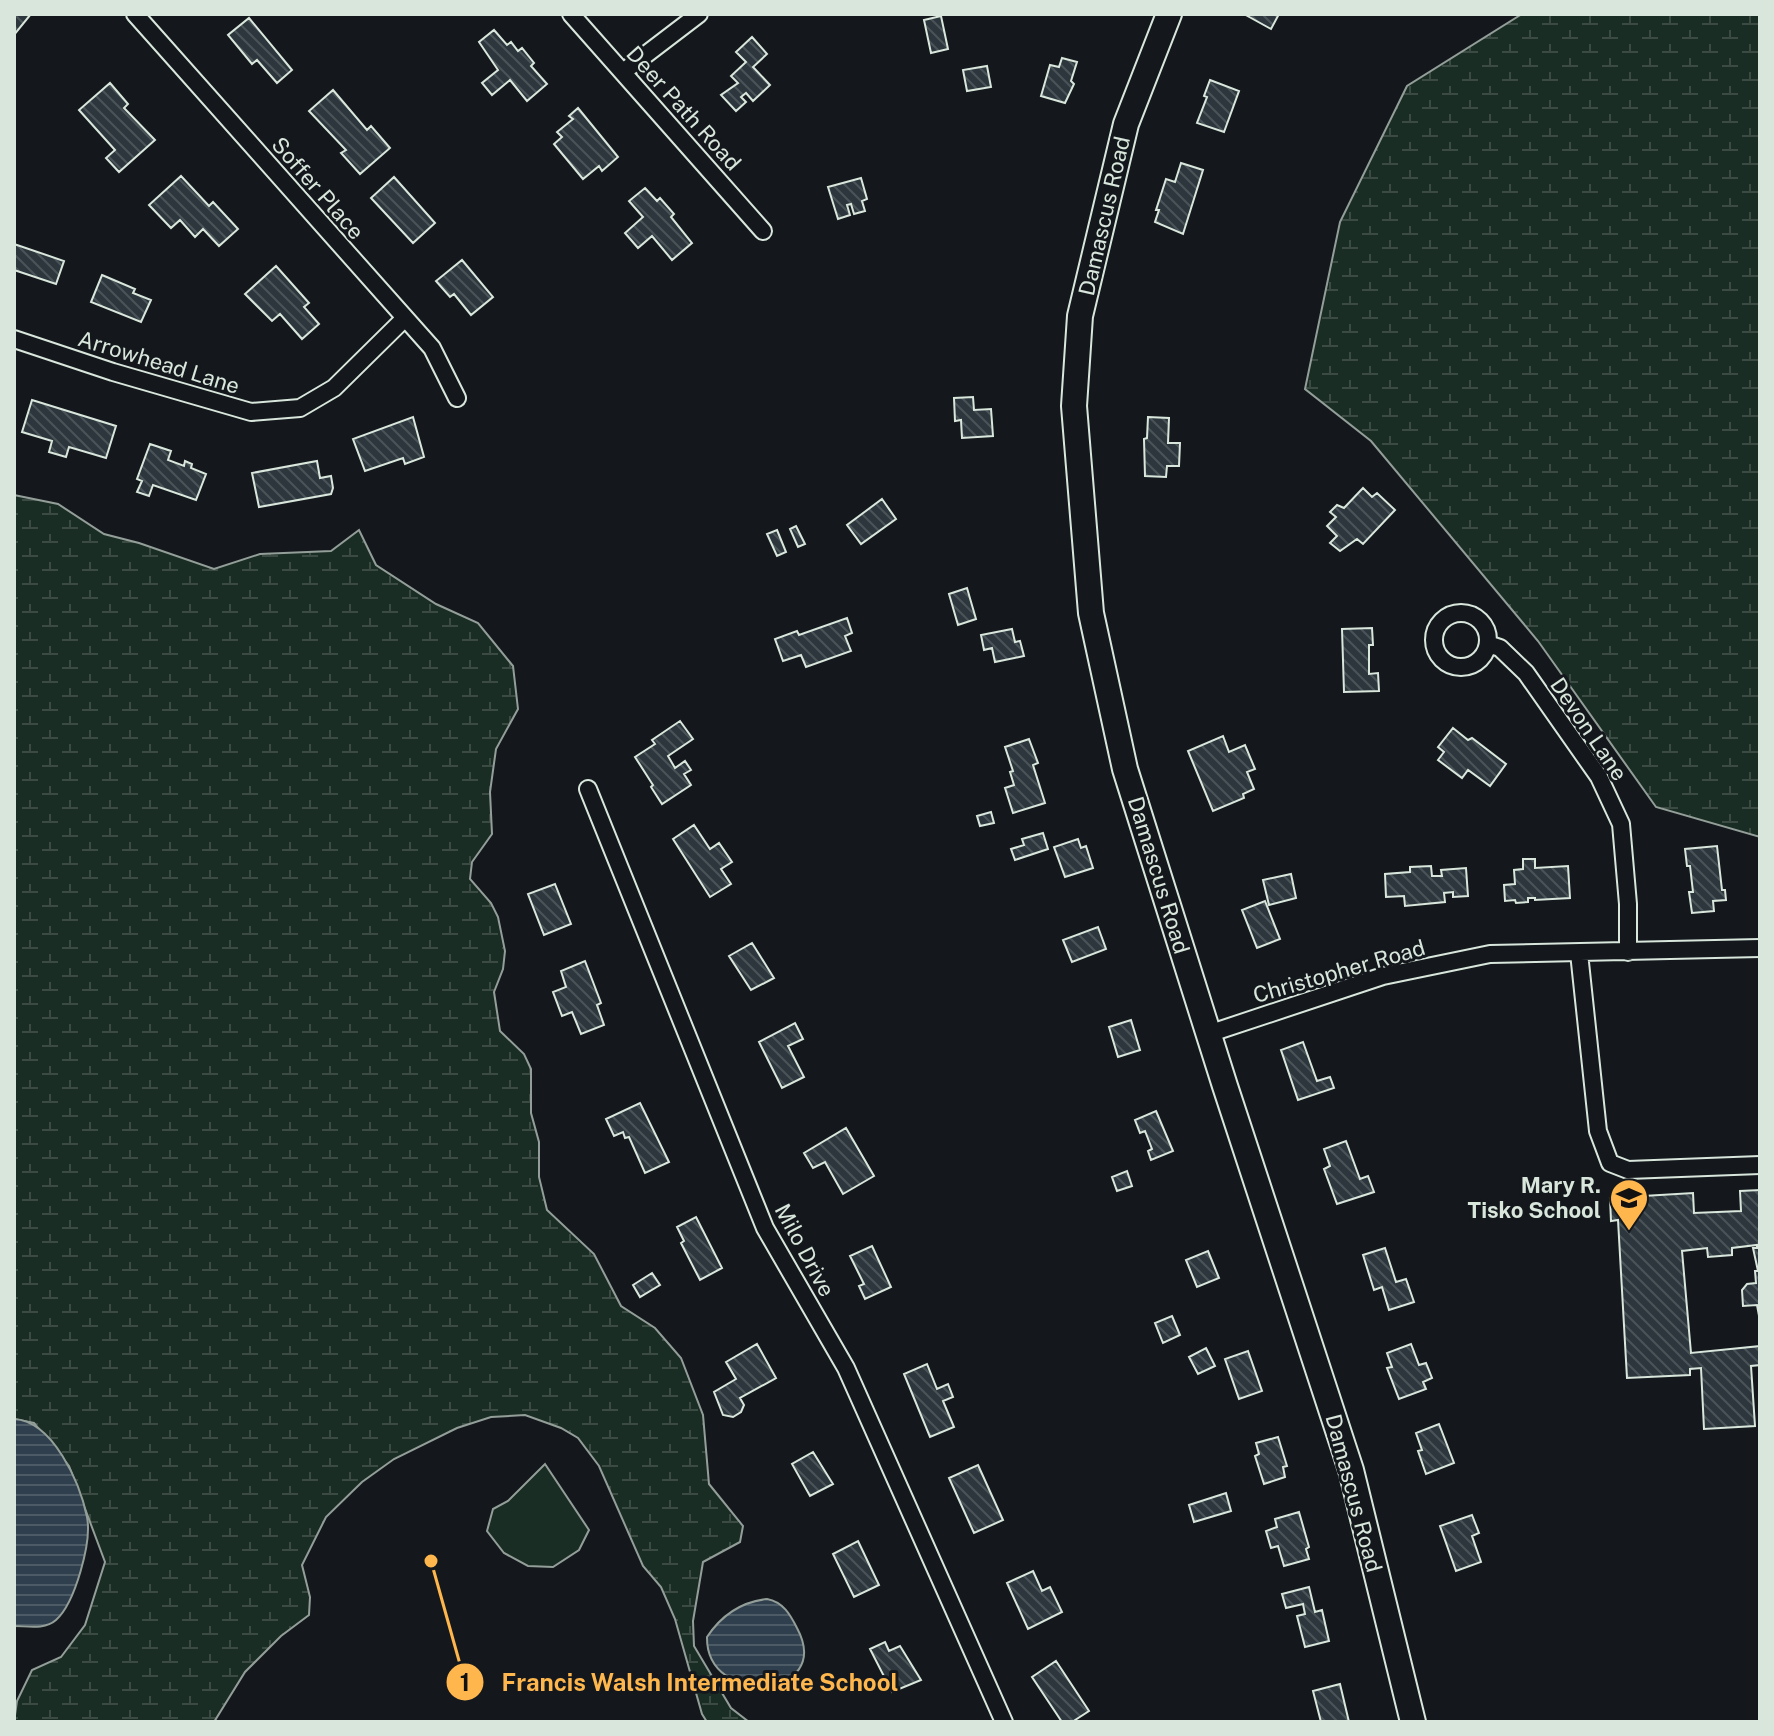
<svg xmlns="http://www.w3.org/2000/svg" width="1774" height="1736" viewBox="0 0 1774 1736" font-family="'Public Sans',sans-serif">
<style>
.wetland{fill:url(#wetland-marsh);stroke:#939e99;stroke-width:2}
.pitch{fill:#1a2d24;stroke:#939e99;stroke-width:2}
.water{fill:url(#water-rules);stroke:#939e99;stroke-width:2}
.building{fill:url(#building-back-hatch);stroke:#d8e6dc;stroke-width:2}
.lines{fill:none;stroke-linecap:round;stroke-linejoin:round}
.street-casing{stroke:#d8e6dc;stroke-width:20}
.secondary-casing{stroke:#d8e6dc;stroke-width:28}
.street{stroke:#14181c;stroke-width:16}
.secondary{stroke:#14181c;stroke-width:24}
.labels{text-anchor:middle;stroke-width:6;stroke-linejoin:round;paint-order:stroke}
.street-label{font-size:22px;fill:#d8e6dc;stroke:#14181c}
.poi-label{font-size:22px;font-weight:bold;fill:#d8e6dc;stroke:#14181c;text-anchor:end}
.leader{fill:none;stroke:#ffb74d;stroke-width:3}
.callout-dot{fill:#ffb74d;stroke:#14181c;stroke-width:3}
.mark-label{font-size:24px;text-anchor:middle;font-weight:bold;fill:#111}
.callout-label{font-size:24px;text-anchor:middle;font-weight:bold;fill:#ffb74d;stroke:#14181c;stroke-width:6;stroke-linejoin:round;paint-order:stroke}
</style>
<defs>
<pattern id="wetland-marsh" width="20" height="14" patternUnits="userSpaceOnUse" patternTransform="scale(2)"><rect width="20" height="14" fill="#1a2d24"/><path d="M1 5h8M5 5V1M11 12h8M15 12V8" fill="none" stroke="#3b4b43"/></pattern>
<pattern id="water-rules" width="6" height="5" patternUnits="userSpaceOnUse" patternTransform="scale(2)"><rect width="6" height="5" fill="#2f3f4d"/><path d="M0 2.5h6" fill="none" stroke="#4c5b66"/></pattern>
<pattern id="building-back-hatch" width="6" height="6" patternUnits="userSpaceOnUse" patternTransform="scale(2)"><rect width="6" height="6" fill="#2c363c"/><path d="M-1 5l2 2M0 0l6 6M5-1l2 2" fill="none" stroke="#4a5358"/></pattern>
</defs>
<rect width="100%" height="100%" fill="#14181c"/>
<path class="wetland" d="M1522 14H1760V837L1656 807 1538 641 1371 441 1305 389 1340 222 1407 86Z
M14 495 58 504 104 534 139 543 214 569 260 554 331 551 359 530 376 565 436 604 478 623 513 666 518 709 496 749 490 792 492 834 472 862 470 879 491 903 498 917 505 951 503 969 494 992 500 1031 524 1054 531 1069V1113L539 1142V1177L547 1210 594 1254 621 1306 655 1328 681 1358 703 1415 709 1484 743 1526 740 1542 703 1562 693 1621 694 1646 731 1708 749 1722H707L702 1714 675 1619 661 1587 643 1566 599 1466 578 1438 561 1428 525 1415 491 1417 457 1428 394 1459 362 1482 326 1517 302 1565 310 1597 309 1615 281 1636 245 1672 214 1722H14L17 1701 32 1670 61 1657 85 1625 105 1562 69 1466 34 1423 14 1419Z"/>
<path class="pitch" d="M545 1464 589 1530 579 1550 553 1567 528 1566 504 1553 487 1531 493 1509 508 1501Z"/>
<path class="water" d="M14 1419C53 1421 80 1483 87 1517 92 1542 75 1603 56 1620 45 1630 27 1626 14 1626Z
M767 1599C783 1602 790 1614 797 1628 835 1699 706 1708 707 1637 721 1616 740 1602 767 1599Z"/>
<path class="building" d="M14 14H31L14 35Z
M1244 14H1279L1271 29Z
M941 16 948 49 931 53 924 20Z
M249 18 292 70 277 83 257 60 252 64 228 35Z
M494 30 507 45 511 42 518 51 522 48 534 63 531 66 547 84 527 101 510 80 492 95 482 83 498 70 479 42Z
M752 37 767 54 753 67 770 85 753 101 746 93 741 97 746 102 736 111 721 95 738 83 731 76 746 62 736 52Z
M1062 58 1077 62 1071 81 1074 84 1065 103 1041 96 1050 65 1059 67Z
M987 66 991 87 967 91 963 70Z
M1210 80 1239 91 1224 132 1197 123 1207 97 1204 96Z
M110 83 128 104 124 108 155 140 119 172 106 158 115 150 79 110Z
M333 90 367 130 371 126 390 148 360 174 341 153 346 150 309 111Z
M578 108 618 157 602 171 599 166 583 179 554 144 562 137 557 132 573 119 569 116Z
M1181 163 1203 170 1183 234 1155 222 1159 210H1156L1166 179 1175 182Z
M181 176 209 206 213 202 238 229 219 246 203 229 195 237 180 220 171 228 149 205Z
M394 177 435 223 413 243 371 198Z
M861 178 867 199 862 201 865 211 854 214 851 204 847 205 850 215 838 219 828 187Z
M645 188 657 201 660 198 674 214 671 217 692 243 672 260 652 236 638 248 625 233 643 217 629 201Z
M14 244 64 261 56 284 14 270Z
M462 260 493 297 471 315 454 294 450 297 436 281Z
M276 266 309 303 304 307 319 324 302 339 280 314 272 321 245 294Z
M102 275 135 289 133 293 151 300 141 322 91 302Z
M973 397 974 410 991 409 993 436 962 438 961 420 955 421 954 398Z
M32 400 116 426 106 458 69 447 66 457 49 452 52 441 22 432Z
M413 417 424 457 405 464 403 458 365 471 353 439Z
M1148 417 1169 418 1168 443H1180L1179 466H1167L1166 477 1145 476 1144 439 1147 438Z
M150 444 171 451 168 460 184 466 185 461 192 464 191 468 206 474 196 500 153 485 149 496 137 492 142 481 137 479Z
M317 461 320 478 331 476 333 488 331 494 259 507 252 473Z
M1363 488 1372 497 1377 493 1395 510 1363 544 1357 539 1340 551 1330 543 1337 536 1327 526 1336 517 1330 512 1337 505 1344 508Z
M882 499 896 519 861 544 847 525Z
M796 526 805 544 798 547 790 529Z
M777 530 786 552 777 556 767 534Z
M967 588 976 619 958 625 949 594Z
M847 618 852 633 845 636 851 651 806 667 801 655 783 661 775 639 797 631 799 635Z
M1372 628 1373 645H1369V674L1378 673 1379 691 1344 692 1342 629Z
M1012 629 1015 642 1020 641 1024 656 995 662 992 648 984 650 981 635Z
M680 721 693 739 668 756 675 768 685 761 691 770 684 774 691 785 662 804 651 787 653 785 635 757 655 744 652 740Z
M1453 728 1468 740 1472 738 1506 764 1490 786 1468 770 1462 778 1438 760 1444 752 1438 747Z
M1223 736 1229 752 1245 745 1255 769 1247 772 1254 789 1243 794 1244 798 1213 811 1188 751Z
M1029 739 1038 763 1033 765 1045 803 1013 813 1005 788 1014 785 1010 772 1013 771 1005 747Z
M991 812 994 823 980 826 977 816Z
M694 825 710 849 719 843 732 862 721 869 731 884 710 897 673 839Z
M1043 833 1048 849 1015 860 1011 849 1024 845 1022 839Z
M1078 839 1081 848 1086 846 1093 868 1065 877 1054 847Z
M1717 846 1722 890H1725L1726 900 1713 901 1714 911 1692 913 1689 892H1693L1690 866H1687L1685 849Z
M1523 859H1535V868L1568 866 1570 898 1535 900V898H1528V902L1516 903 1515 900 1505 901 1504 885 1515 884 1514 870 1523 869Z
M1431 866 1432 876H1442L1441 870 1466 868 1468 896 1453 897V892L1444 893 1445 902 1405 906 1404 896 1386 897 1385 874 1410 872V867Z
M1291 874 1296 898 1269 905 1263 880Z
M555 884 571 924 544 935 528 894Z
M1265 901 1280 939 1257 948 1242 910Z
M1098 927 1106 949 1072 962 1063 940Z
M752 943 774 978 751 990 729 956Z
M585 961 601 1003 597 1005 604 1025 581 1034 572 1012 562 1016 553 992 566 987 561 971Z
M1131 1020 1140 1050 1118 1057 1109 1027Z
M795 1023 803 1039 788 1046 804 1077 782 1088 759 1042Z
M1303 1042 1317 1081 1330 1077 1334 1088 1298 1100 1281 1050Z
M640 1103 669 1162 645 1173 629 1137 625 1138 623 1132 614 1136 606 1119Z
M1156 1111 1173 1151 1151 1160 1148 1151 1152 1149 1145 1131 1140 1133 1135 1120Z
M846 1128 874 1176 843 1194 825 1162 813 1168 804 1153Z
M1346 1141 1360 1179 1368 1176 1374 1192 1337 1204 1324 1169 1330 1166 1324 1149Z
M1127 1171 1132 1186 1117 1191 1112 1177Z
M1760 1190V1321L1757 1305 1743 1306 1742 1290 1747 1284 1756 1283 1755 1271H1758L1753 1248H1757V1245L1732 1248V1255L1708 1257 1707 1248 1682 1251 1691 1353 1760 1346V1334V1365L1751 1366 1755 1426 1704 1429 1701 1368 1690 1369V1375L1627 1378 1618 1220 1611 1221 1610 1198 1693 1193 1694 1213 1741 1211 1740 1191Z
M696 1217 722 1268 700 1280 681 1243 684 1241 677 1227Z
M872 1246 891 1287 865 1299 859 1286 864 1284 850 1256Z
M1385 1248 1396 1282 1406 1279 1414 1302 1389 1310 1382 1287 1374 1290 1363 1255Z
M1208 1251 1219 1278 1197 1287 1186 1260Z
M652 1273 660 1285 640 1297 633 1285Z
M1172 1316 1180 1335 1163 1343 1155 1323Z
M757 1344 776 1378 740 1398 744 1405 741 1412 733 1417 723 1415 714 1392 736 1379 726 1362Z
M1411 1344 1419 1365 1426 1363 1432 1378 1423 1382 1426 1389 1399 1399 1387 1368 1392 1367 1387 1353Z
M1206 1348 1215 1366 1198 1374 1189 1357Z
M1248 1351 1262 1391 1239 1399 1225 1359Z
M927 1364 937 1389 948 1384 953 1397 943 1401 954 1427 930 1437 904 1374Z
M1439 1424 1454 1463 1426 1474 1418 1451 1422 1450 1416 1433Z
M1278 1437 1287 1466 1283 1467 1285 1477 1264 1484 1255 1456 1259 1454 1256 1443Z
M813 1452 833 1484 810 1496 792 1464Z
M978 1465 1003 1520 974 1533 949 1478Z
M1226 1493 1231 1511 1194 1522 1189 1505Z
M1299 1512 1309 1547 1306 1549 1309 1559 1284 1566 1278 1546 1271 1548 1266 1531 1277 1527 1275 1519Z
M1472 1515 1479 1533 1472 1536 1481 1562 1456 1571 1440 1526Z
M858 1541 879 1585 854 1597 833 1554Z
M1033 1571 1042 1591 1050 1587 1062 1612 1028 1629 1007 1583Z
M1309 1587 1315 1612 1322 1610 1329 1641 1305 1647 1297 1616 1305 1614 1303 1604 1286 1608 1282 1594Z
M885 1642 889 1651 900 1646 921 1680 892 1692 870 1649Z
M1056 1661 1089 1711 1072 1722H1062L1032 1677Z
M1340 1684 1349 1722H1321L1313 1691Z"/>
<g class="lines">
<defs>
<path id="street" d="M135 14 432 348 457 398
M571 14 763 231
M623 72 699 14
M14 339 113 372 251 412 300 408 334 388 404 319
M1434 640a27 27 0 1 1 54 0a27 27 0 1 1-54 0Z
M1488 644 1500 648 1526 673 1599 777 1621 824 1628 904V952
M588 789 765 1228 846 1368 1004 1722
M1579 953 1598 1131 1610 1163 1628 1170 1760 1165
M1208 1034 1383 976 1490 954 1760 948"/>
<path id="secondary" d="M1169 14 1126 124 1080 316 1074 406 1091 613 1125 769 1225 1086 1351 1470 1413 1722"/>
</defs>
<use href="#street" class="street-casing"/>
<use href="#secondary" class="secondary-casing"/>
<use href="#street" class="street"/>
<use href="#secondary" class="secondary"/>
</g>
<defs>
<symbol id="school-pin" viewBox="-11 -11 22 30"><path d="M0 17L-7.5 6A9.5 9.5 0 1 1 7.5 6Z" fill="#ffb74d" stroke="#14181c"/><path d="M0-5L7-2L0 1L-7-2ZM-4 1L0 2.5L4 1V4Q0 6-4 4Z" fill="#111"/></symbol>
</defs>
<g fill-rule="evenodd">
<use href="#school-pin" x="1607" y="1176" width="44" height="60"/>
</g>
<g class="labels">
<g class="street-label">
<text transform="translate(684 108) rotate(48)" y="8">Deer Path Road</text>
<text transform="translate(318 188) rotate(49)" y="8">Soffer Place</text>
<text transform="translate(1104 216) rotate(-77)" y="8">Damascus Road</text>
<text transform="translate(159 362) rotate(17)" y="8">Arrowhead Lane</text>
<text transform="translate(1589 729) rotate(56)" y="8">Devon Lane</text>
<text transform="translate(1159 875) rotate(73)" y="8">Damascus Road</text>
<text transform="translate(1339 971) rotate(-16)" y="8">Christopher Road</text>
<text transform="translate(805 1250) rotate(62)" y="8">Milo Drive</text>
<text transform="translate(1354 1493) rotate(75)" y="8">Damascus Road</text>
</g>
<g class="poi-label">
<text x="1601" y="1193">Mary R.<tspan x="1601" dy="25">Tisko School</tspan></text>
</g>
</g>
<path class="leader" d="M431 1561L465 1682"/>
<g class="callout-dot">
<circle cx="431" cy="1561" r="8"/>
<circle cx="465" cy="1682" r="20"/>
</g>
<g class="mark-label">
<text x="465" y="1691">1</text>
</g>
<g class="callout-label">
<text x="700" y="1691">Francis Walsh Intermediate School</text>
</g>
<rect width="1774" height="1736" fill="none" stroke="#d8e6dc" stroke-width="32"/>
</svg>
